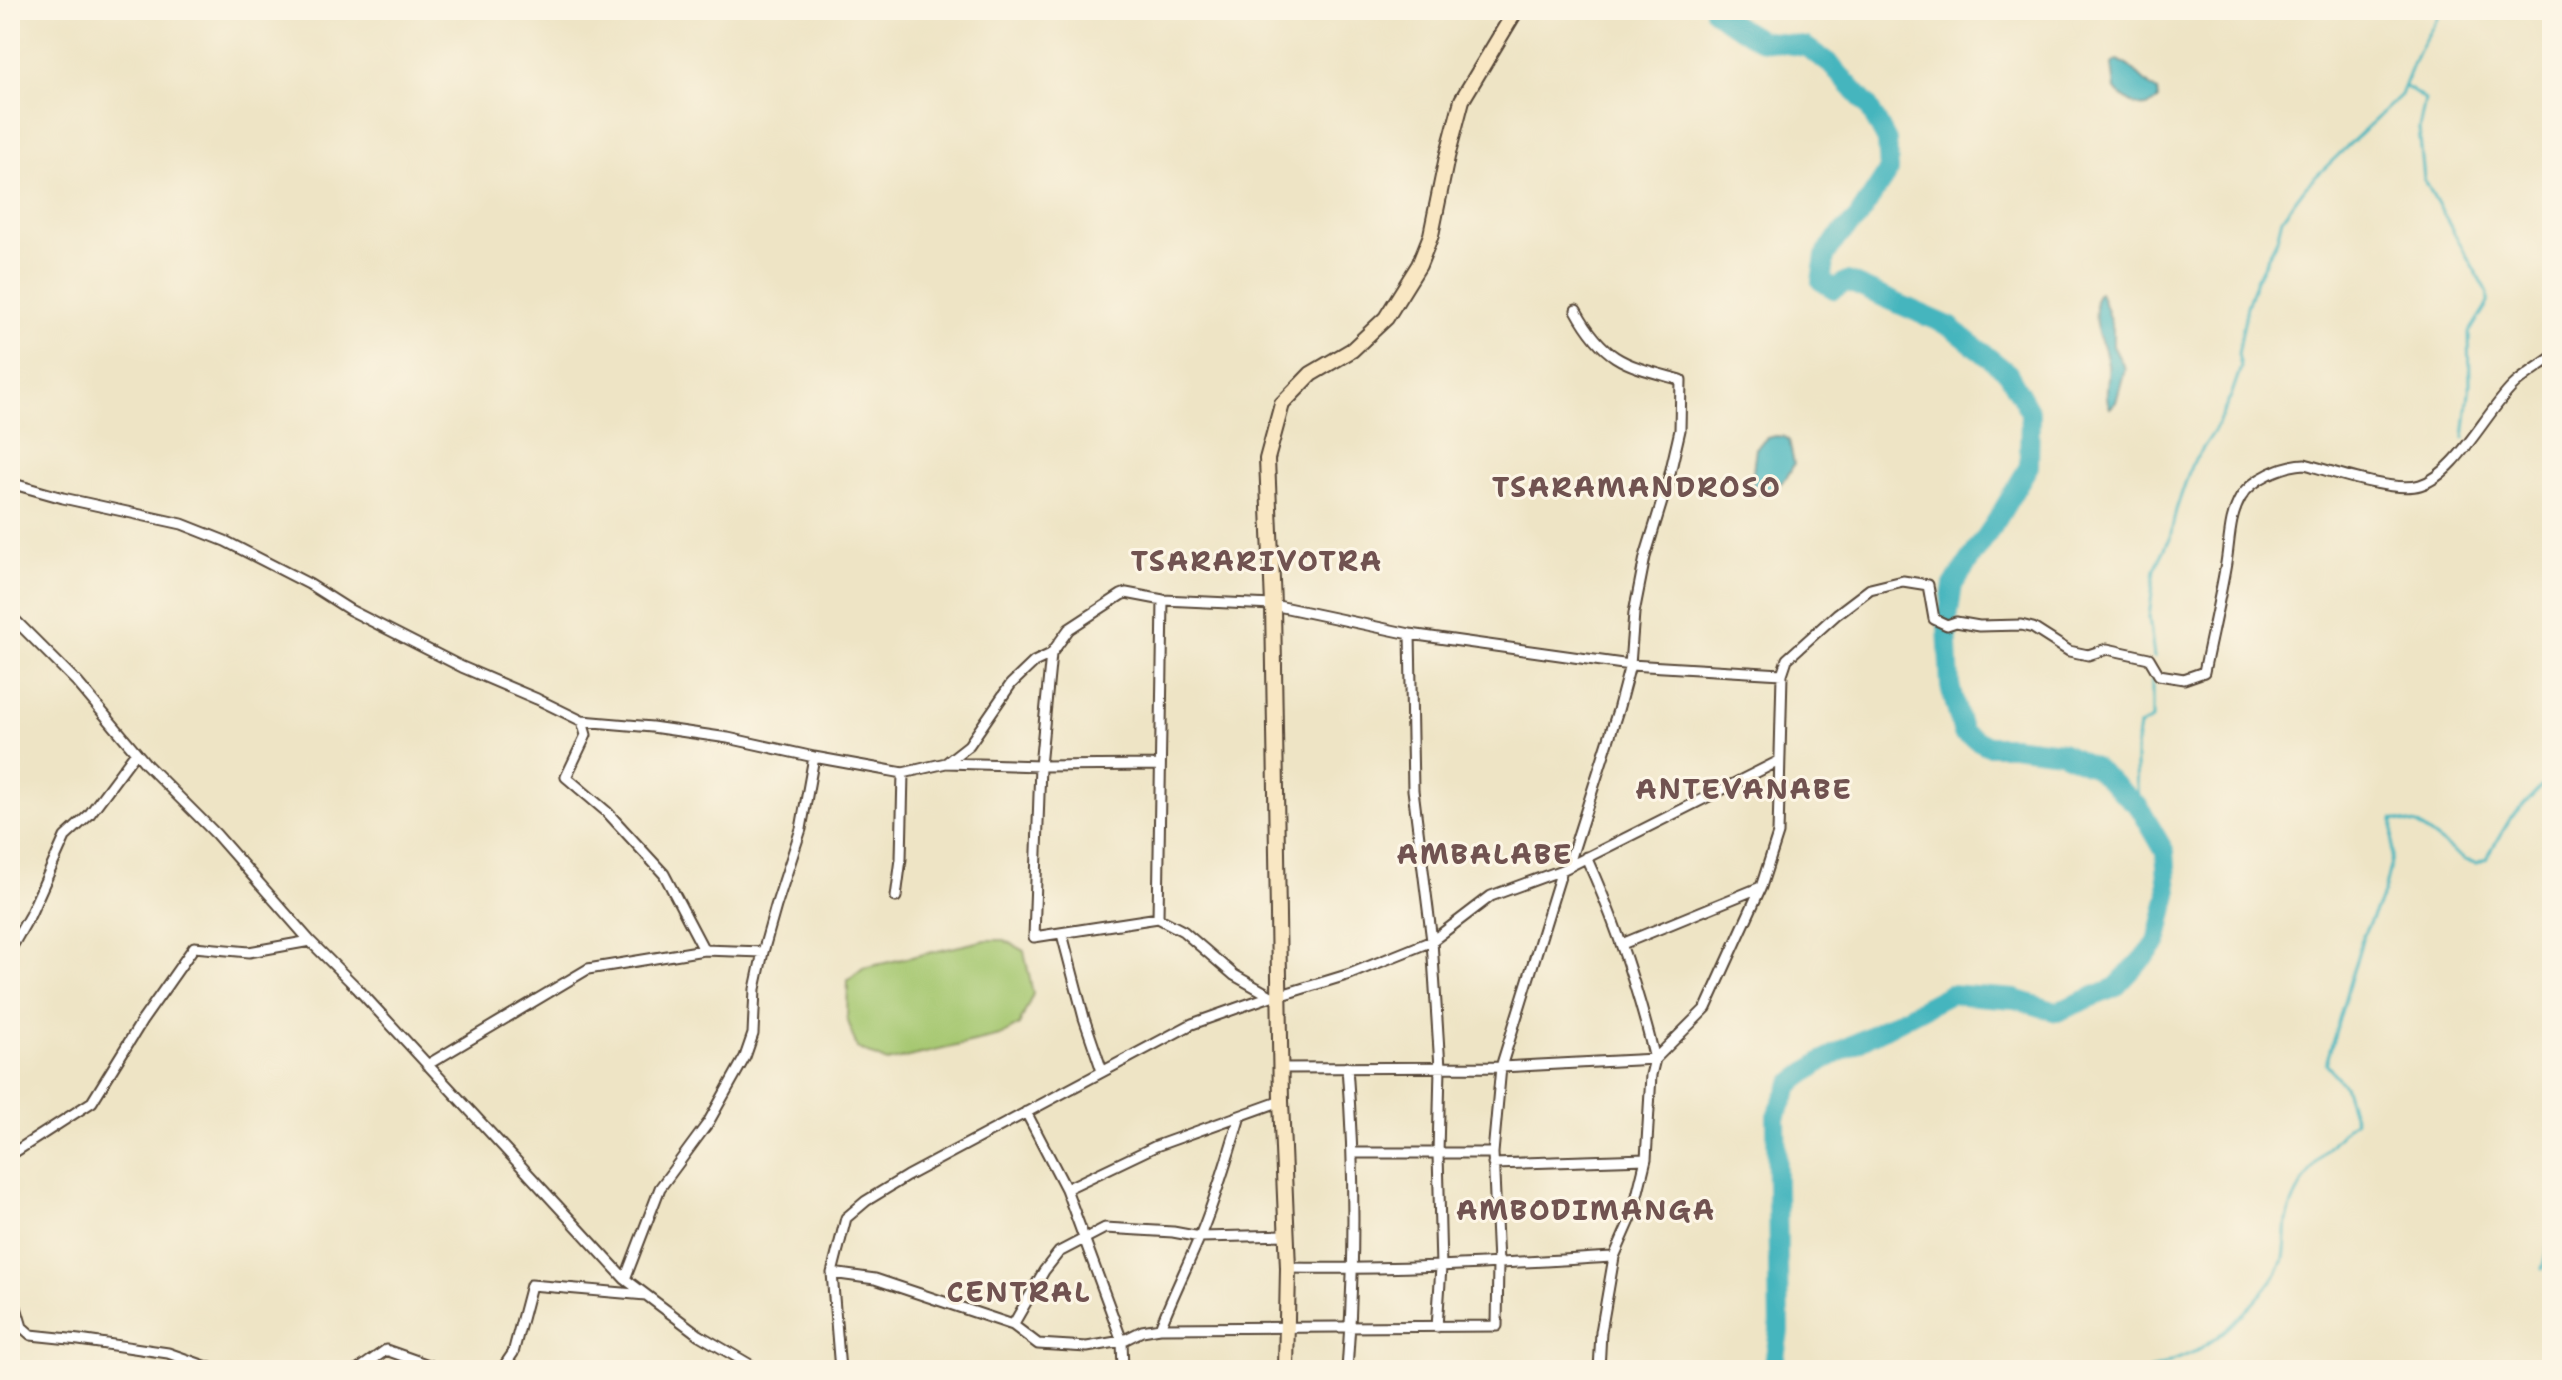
<svg xmlns="http://www.w3.org/2000/svg" width="2562" height="1380" viewBox="0 0 2562 1380" font-family="'Shantell Sans',sans-serif">
<style>
.green{fill:#a5c770;stroke:#707847;stroke-width:2}
.water{fill:#45b5be;stroke:#40706e;stroke-width:2}
.lines{fill:none;stroke-linecap:round;stroke-linejoin:round}
.stream{stroke:#45b5be;stroke-width:3}
.river{stroke:#45b5be;stroke-width:20}
.street-casing{stroke:#564637;stroke-width:13}
.secondary-casing{stroke:#564637;stroke-width:18}
.street{stroke:#fff;stroke-width:9}
.secondary{stroke:#f9e7c3;stroke-width:14}
.labels{text-anchor:middle;stroke-width:6;stroke-linejoin:round;paint-order:stroke}
.district-label{font-size:28px;font-weight:bold;letter-spacing:2px;fill:#715351;stroke:#fcf5e5}
</style>
<rect width="100%" height="100%" fill="#fcf5e5"/>
<filter id="ink" filterUnits="userSpaceOnUse"><feTurbulence type="fractalNoise" baseFrequency=".0125" numOctaves="2"/><feDisplacementMap in="SourceGraphic" scale="16" xChannelSelector="R" yChannelSelector="G"/><feConvolveMatrix kernelMatrix="1 2 1 2 8 2 1 2 1" color-interpolation-filters="sRGB"/></filter>
<filter id="wash" filterUnits="userSpaceOnUse"><feTurbulence type="fractalNoise" baseFrequency=".006" numOctaves="4" result="noise"/><feDisplacementMap in="SourceGraphic" scale="32" xChannelSelector="R" yChannelSelector="G"/><feGaussianBlur stdDeviation="1.8" result="paint"/><feColorMatrix in="noise" values="0 0 0 0 0 0 0 0 0 0 0 0 0 0 0 0 0 1.4 0 .05"/><feComposite in="paint" operator="in"/></filter>
<g filter="url(#wash)">
<rect width="100%" height="100%" fill="#eee4c5"/>
<path class="green" d="M986 940H1004L1024 951 1033 994 1019 1025 1000 1036 887 1062 857 1048 847 1018 848 980 863 968Z"/>
<path class="water" d="M2118 60C2133 66 2143 82 2157 91L2158 100C2141 114 2130 103 2115 90L2112 64Z
M2100 292 2113 329V346L2125 369 2116 402 2110 408C2103 394 2110 379 2108 364 2105 341 2093 335 2096 309 2096 301 2094 298 2100 292Z
M1776 436 1785 437 1789 441 1794 464 1787 477 1769 495C1764 495 1758 495 1755 491 1750 485 1755 456 1756 448L1767 438Z"/>
<g class="lines">
<path class="stream" d="M2406 87 2425 100 2419 129 2424 179 2488 294V303L2469 333 2470 383 2464 438
M2154 657 2149 617 2155 569 2170 538 2176 510 2191 466 2215 430 2231 396 2241 367 2238 354 2247 306 2256 280 2277 239 2282 218 2306 186 2401 95 2418 52 2442 10
M2139 807C2136 779 2134 753 2139 726L2152 720V679
M2542 1269 2552 1231
M2150 1370C2165 1364 2181 1358 2196 1351 2224 1336 2268 1292 2282 1264 2287 1255 2285 1233 2287 1221 2295 1185 2328 1144 2355 1120L2344 1085 2326 1064 2363 936 2384 892 2392 857 2393 819 2417 825 2465 860 2476 863 2486 859 2510 819 2552 776"/>
<path class="river" d="M1714 10 1725 19 1760 40 1806 47 1830 64 1869 107 1887 141 1889 170 1857 219 1837 238 1825 256 1821 281 1834 289 1847 281 1951 327 2008 373 2030 412 2029 466 1997 520 1953 585 1947 625 1950 686 1963 733 1988 746H2012L2061 752 2095 768 2139 807 2165 852 2168 894 2157 943 2116 987 2057 1012 2015 999 1950 994 1822 1061 1791 1084 1776 1116 1779 1331 1773 1370"/>
</g>
</g>
<g filter="url(#ink)">
<g class="lines">
<defs>
<path id="street" d="M10 483 63 498 182 524 225 541 309 584 350 610 462 667 537 699 582 721 652 727 728 738 814 757 903 773 946 763 969 745 1011 684 1034 662 1051 654
M10 615 77 682 146 764 216 834 310 941 357 988 625 1279 699 1335 759 1370
M1410 634 1413 790 1432 941 1440 1067 1438 1154 1441 1267 1437 1327
M582 721 586 735 566 777 607 812 664 874 704 950
M947 763 1040 766 1159 765
M1586 857C1616 922 1638 990 1655 1059
M1568 867 1618 710 1630 665 1634 613 1645 557 1668 482 1680 430 1681 380C1627 365 1605 363 1576 310
M896 897 901 859 903 773
M1158 918 1163 600
M1062 934 1084 1018 1102 1071
M1622 944 1761 887
M10 950 30 915 65 837 89 815 136 752
M1271 996 1234 975 1183 931 1158 918 1034 937 1040 766 1051 654 1069 629 1121 595 1126 593 1163 600 1273 605 1410 634 1630 665 1782 674
M427 1065 588 969 704 950 763 952
M1347 1067C1355 1169 1355 1269 1347 1370
M1280 1068 1501 1067 1655 1059
M1026 1112 1066 1189 1122 1341 1123 1370
M1353 1153H1493
M10 1155 92 1102 142 1021 194 947 249 952 310 941
M1493 1164 1646 1159
M1066 1189 1156 1146 1281 1101
M1288 1268C1397 1270 1505 1263 1614 1257
M832 1273 875 1279 1013 1325 1038 1344 1087 1347 1122 1341 1142 1331 1160 1328 1497 1326 1498 1263 1493 1153 1501 1067 1562 870
M625 1279 660 1188 708 1123 745 1057 753 1034 755 989 763 952 776 906 801 829 814 757
M10 1287 22 1327 31 1335 79 1340 168 1353 216 1370
M1013 1325 1044 1271 1059 1252 1105 1228 1173 1232 1200 1237 1287 1235
M1160 1328C1172 1297 1187 1267 1200 1236 1216 1197 1228 1157 1240 1116
M358 1370 386 1350 434 1367 450 1370
M494 1370 502 1369 513 1353 531 1285 646 1295
M531 1370H532
M838 1370H840L832 1273 846 1218 866 1201 907 1176 1192 1024 1271 996H1278L1350 974 1432 941 1491 896 1562 870 1779 761
M1599 1370 1601 1332 1614 1257 1632 1216 1646 1159 1651 1075 1655 1059 1706 1008 1761 887 1778 834 1782 674 1787 659 1837 614 1870 589 1903 581 1928 585 1934 619 1947 625 1956 622 1979 626 2021 625 2033 628 2069 651 2088 655 2107 649 2149 658 2159 675 2184 679 2204 672C2211 637 2219 603 2225 569 2230 544 2228 519 2241 497 2253 478 2284 465 2305 464 2333 472 2394 493 2420 485 2455 475 2485 414 2512 387 2524 375 2539 367 2552 357"/>
<path id="secondary" d="M1286 1370 1288 1268 1281 1101 1273 605 1267 459 1282 404 1311 374 1352 350 1386 318 1419 265 1431 235 1447 157 1462 100 1516 10"/>
</defs>
<use href="#street" class="street-casing"/>
<use href="#secondary" class="secondary-casing"/>
<use href="#street" class="street"/>
<use href="#secondary" class="secondary"/>
</g>
</g>
<g class="labels">
<g class="district-label">
<text x="1637" y="497">TSARAMANDROSO</text>
<text x="1257" y="571">TSARARIVOTRA</text>
<text x="1744" y="799">ANTEVANABE</text>
<text x="1485" y="864">AMBALABE</text>
<text x="1586" y="1220">AMBODIMANGA</text>
<text x="1019" y="1302">CENTRAL</text>
</g>
</g>
<rect width="2562" height="1380" fill="none" stroke="#fcf5e5" stroke-width="40"/>
</svg>
